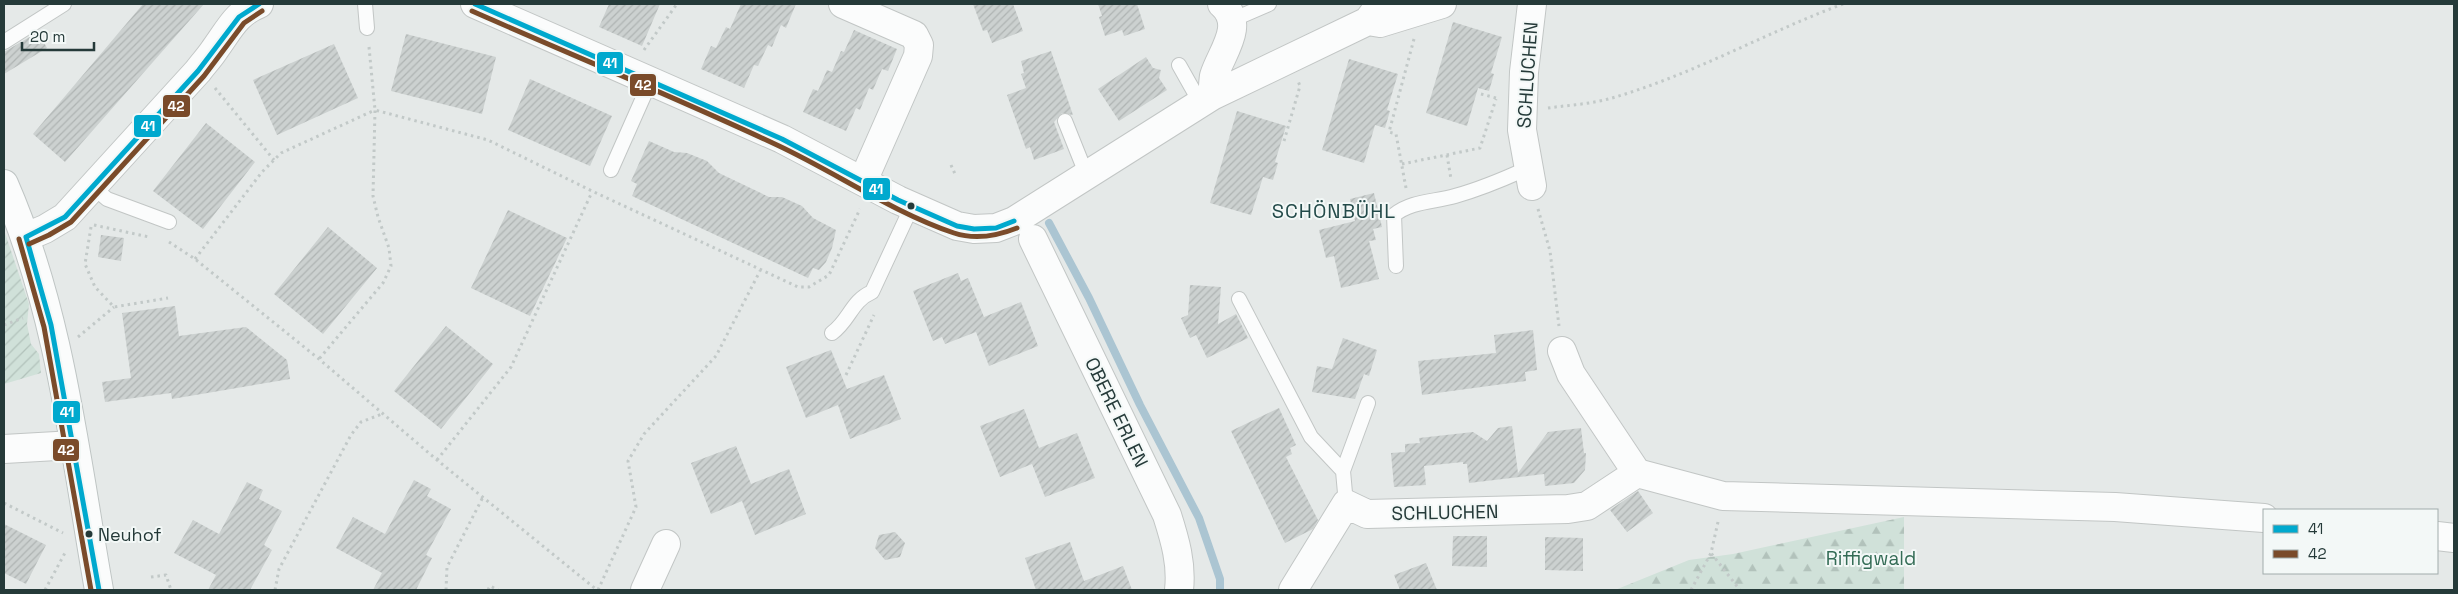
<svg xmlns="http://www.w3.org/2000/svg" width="2458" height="594" viewBox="0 0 2458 594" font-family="'Space Grotesk',sans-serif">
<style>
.forest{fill:url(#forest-firs)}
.garden{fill:url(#garden-furrows)}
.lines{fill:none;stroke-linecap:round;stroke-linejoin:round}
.stream{stroke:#abc5d2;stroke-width:8}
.building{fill:url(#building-hatch)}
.lane-casing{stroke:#c2c6c5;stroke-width:16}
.street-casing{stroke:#c2c6c5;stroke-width:30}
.secondary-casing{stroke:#bfc5c4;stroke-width:30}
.path{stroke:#c2c9c8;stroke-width:3;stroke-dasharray:2.5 4;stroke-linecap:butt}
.lane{stroke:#fbfcfc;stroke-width:14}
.street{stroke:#fbfcfc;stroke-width:28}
.secondary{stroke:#fbfcfc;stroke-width:28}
.bus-1-casing{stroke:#f3f8f7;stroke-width:9}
.bus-2-casing{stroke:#f3f8f7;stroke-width:9}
.bus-1{stroke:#00a9ce;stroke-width:5}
.bus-2{stroke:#7a4b2a;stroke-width:5}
.bus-dot{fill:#253a39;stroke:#f3f8f7;stroke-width:2}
.labels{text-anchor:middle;stroke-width:4;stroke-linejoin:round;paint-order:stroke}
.bus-label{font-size:18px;fill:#253a39;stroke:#f3f8f7;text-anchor:start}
.street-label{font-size:19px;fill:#253a39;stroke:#f3f8f7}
.park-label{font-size:19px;fill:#346c56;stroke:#f3f8f7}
.neighbourhood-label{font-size:20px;letter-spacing:1px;fill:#234a49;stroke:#f3f8f7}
.line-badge{stroke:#f3f8f7;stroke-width:2}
.badge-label{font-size:14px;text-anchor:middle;font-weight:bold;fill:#fff}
</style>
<defs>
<pattern id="forest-firs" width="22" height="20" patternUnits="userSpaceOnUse" patternTransform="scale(1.25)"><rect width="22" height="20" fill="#d0e1d9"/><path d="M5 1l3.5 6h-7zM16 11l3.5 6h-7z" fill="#b2c2bb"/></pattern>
<pattern id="garden-furrows" width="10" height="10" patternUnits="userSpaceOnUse" patternTransform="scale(1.25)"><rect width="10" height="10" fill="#d0e1d9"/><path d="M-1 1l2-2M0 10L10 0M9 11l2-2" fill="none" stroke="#b2c2bb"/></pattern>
<pattern id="building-hatch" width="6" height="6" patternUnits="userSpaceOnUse" patternTransform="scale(1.25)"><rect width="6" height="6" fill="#ccd1d0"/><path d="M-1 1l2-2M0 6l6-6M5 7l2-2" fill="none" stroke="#afb4b3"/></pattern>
</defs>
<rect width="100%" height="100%" fill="#e5e9e8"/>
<path class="forest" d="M1904 517V590H1615L1689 560 1733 554Z"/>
<path class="garden" d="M4 230 29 304 27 324 31 344 39 354 41 373 4 384Z"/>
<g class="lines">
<path class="stream" d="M1049 223 1089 298 1140 405 1199 518 1220 579V590"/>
</g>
<path class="building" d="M143 4H204L65 162 33 134Z
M609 4H660L642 46 599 27Z
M741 4H796L786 28 781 25 772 47 768 45 758 66 754 65 744 88 701 69 711 46 716 48 726 27 730 29Z
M973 4H1013L1023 31 992 43 987 30 983 31Z
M1098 4H1137L1145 29 1124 36 1122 30 1105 36 1099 17 1102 16Z
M1453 22 1502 37 1491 73 1494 74 1489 91 1478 88 1467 126 1426 113Z
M854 30 897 49 888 71 882 69 873 90 869 88 860 110 856 108 846 131 803 112 813 89 818 91 827 70 832 72 841 51 844 52Z
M38 32 47 48 4 74V52Z
M406 34 496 57 482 114 391 91Z
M334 44 358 98 277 135 253 80Z
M1051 51 1073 115 1062 113 1054 122 1064 149 1034 160 1030 147 1026 149 1007 95 1026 88 1021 74 1024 73 1021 61Z
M1146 57 1153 68 1161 70 1159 78 1167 90 1119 121 1098 89Z
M1349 59 1398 74 1387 110 1390 111 1385 128 1375 125 1364 163 1322 150Z
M530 79 612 116 590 166 508 130Z
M1237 111 1286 126 1275 162 1278 163 1273 180 1263 177 1251 215 1210 203Z
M206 123 255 162 203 229 153 191Z
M649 141 674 152 687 153 707 161 719 173 769 197H782L802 206 813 218 836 230 832 248 826 262 819 270 813 268 808 278 632 196 637 184 631 181Z
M1374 193 1382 227 1373 229 1376 240 1369 241 1379 279 1341 288 1334 256 1326 258 1319 230 1355 221 1350 199Z
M508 210 567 238 530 316 471 288Z
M328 227 377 268 323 334 274 294Z
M101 235 124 238 121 261 98 257Z
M958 273 961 281 968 278 984 317 1021 302 1038 346 989 366 976 332 945 344 942 337 933 341 913 291Z
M1190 285 1221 287 1218 324 1236 314 1248 338 1207 358 1196 335 1190 338 1181 318 1188 315Z
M175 306 179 336 246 327 287 360 290 379 172 399 171 393 105 402 102 382 131 378 122 313Z
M446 326 493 364 441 429 394 391Z
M1533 330 1537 370 1525 372 1526 381 1422 395 1418 361 1496 353 1494 335Z
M1343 338 1377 350 1369 376 1364 374 1355 399 1312 392 1317 366 1332 369Z
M831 350 847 389 884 375 901 419 850 439 838 405 806 418 786 367Z
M1279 408 1296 445 1290 448 1292 454 1286 457 1318 520 1313 529 1285 543 1231 431Z
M1024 409 1039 448 1077 433 1095 478 1045 497 1032 464 1000 477 980 426Z
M1512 426 1518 473 1548 432 1581 428 1584 453H1586L1585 470 1574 483 1545 486 1544 474 1469 483 1467 464H1463V462L1424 466 1426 485 1394 487 1391 453 1405 452V444L1420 443 1419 438 1473 432 1487 441 1498 428Z
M736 446 751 484 789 469 806 514 755 535 742 501 711 514 691 463Z
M414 480 431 489 427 496 451 509 426 555 432 558 416 590H373L382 573 336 548 353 517 385 534Z
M247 482 263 490 259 499 282 511 264 545 272 550 250 590H208L216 575 174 553 193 520 219 534Z
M1638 491 1653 513 1627 532 1610 510Z
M4 524 46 545 26 584 4 573Z
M895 532 905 543 900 557 885 560 875 548 879 535Z
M1453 536H1487V567L1452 566Z
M1545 537 1583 538V571L1545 570Z
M1070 542 1084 581 1123 566 1132 590H1036L1025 558Z
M1426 563 1437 590H1400L1394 575Z"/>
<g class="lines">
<defs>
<path id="lane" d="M365 4 367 28
M1232 20 1269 4
M4 42 64 4
M1179 65 1201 104
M1065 121 1087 176
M611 170 650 82
M93 187 107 199 169 222
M1396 266 1394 215C1411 201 1434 202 1455 196 1480 189 1504 179 1528 168
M1239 299 1311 437 1343 471
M832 333C850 320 851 301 872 292L912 206
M1346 504 1343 471 1368 403"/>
<path id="street" d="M475 4 782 139 898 200 957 226 974 229 996 228 1014 221 1212 96 1368 21 1378 7 1387 4
M843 4 914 35 919 45 918 56 863 181
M1532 4 1524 72 1522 130 1532 186
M1368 21 1380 23 1442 4
M1212 96C1213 90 1213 82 1214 76 1221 53 1246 25 1222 4
M26 237 45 229 65 217 198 71C203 64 210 57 215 49 229 30 236 13 259 4
M1033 239 1167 515C1175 540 1182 564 1179 590
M1562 351 1571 374 1637 473 1723 496 2115 507 2264 518
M4 449 74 445
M2437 536 2454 538
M645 590 666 544
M1293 590 1346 504 1367 514 1568 509 1587 506 1637 473"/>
<path id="secondary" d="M4 184C60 312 75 454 99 590"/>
</defs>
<use href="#lane" class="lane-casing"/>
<use href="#street" class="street-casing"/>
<use href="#secondary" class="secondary-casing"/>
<path class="path" d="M369 47 375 110 488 140 592 191 798 287H809L829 275 860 209
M644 50 677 4
M215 88 274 160
M1481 94 1496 98
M1548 108C1569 105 1592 104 1612 98 1692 75 1765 33 1843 4
M1284 141 1300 86 1298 81
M1447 155 1451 179
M1402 164 1480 148 1496 99
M951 165 955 174
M1406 188 1396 134 1389 132 1414 39
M1538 209 1550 251 1559 326
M94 225 149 237
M91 227 85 264 95 287 114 307 168 298
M169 242 195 259 319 359 437 460 597 590
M195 259 262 172 281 153 375 110 373 196 378 217 389 248 391 266 383 283 319 359
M4 325 23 318
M78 337 114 307
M846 375 874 315
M437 460 511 367 592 192
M4 503 63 533
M1718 522 1711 553 1740 590
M151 577 166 575 171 590
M45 590 66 551
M275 590 279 569 351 435 361 422 382 414
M446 590 447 567 483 497
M488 590 490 586 498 590
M598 590 636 507 628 461 644 434 716 356 760 271
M1691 590 1711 553"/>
<use href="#lane" class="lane"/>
<use href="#street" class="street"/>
<use href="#secondary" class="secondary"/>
<defs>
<path id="bus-1" d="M475 4 782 139 898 200 957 226 974 229 996 228 1014 221
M26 237 51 325 99 590
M26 237 65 217 198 71 239 17 259 4"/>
<path id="bus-2" d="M472 11C574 56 677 98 777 145 837 173 892 212 954 233 975 240 997 236 1017 228
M19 239 44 327 91 590
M29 244 49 235 71 222 204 76 244 23 262 11"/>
</defs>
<use href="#bus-1" class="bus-1-casing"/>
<use href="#bus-2" class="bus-2-casing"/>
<use href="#bus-1" class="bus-1"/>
<use href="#bus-2" class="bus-2"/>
</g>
<g class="bus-dot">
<circle cx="911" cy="206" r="4.5"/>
<circle cx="89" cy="534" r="4.5"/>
</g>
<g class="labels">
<g class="bus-label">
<text x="98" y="541">Neuhof</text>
</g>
<g class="street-label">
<text transform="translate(1527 75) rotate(-86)" y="7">SCHLUCHEN</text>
<text transform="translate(1117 412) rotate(64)" y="7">OBERE ERLEN</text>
<text transform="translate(1445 512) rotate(-1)" y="7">SCHLUCHEN</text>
</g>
<g class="park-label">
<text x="1871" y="565">Riffigwald</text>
</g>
<g class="neighbourhood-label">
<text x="1334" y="218">SCHÖNBÜHL</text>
</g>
</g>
<g class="line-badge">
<rect x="596" y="51" width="28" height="24" rx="5" fill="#00a9ce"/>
<rect x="629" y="73" width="28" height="24" rx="5" fill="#7a4b2a"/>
<rect x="162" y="94" width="29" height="24" rx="5" fill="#7a4b2a"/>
<rect x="133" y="114" width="29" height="24" rx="5" fill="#00a9ce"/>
<rect x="862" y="177" width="29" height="24" rx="5" fill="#00a9ce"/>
<rect x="52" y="400" width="29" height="24" rx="5" fill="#00a9ce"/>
<rect x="52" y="438" width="28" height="24" rx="5" fill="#7a4b2a"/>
</g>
<g class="badge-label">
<text x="610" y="68">41</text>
<text x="643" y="90">42</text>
<text x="176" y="111">42</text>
<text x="148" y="131">41</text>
<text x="876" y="194">41</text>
<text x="67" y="417">41</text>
<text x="66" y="455">42</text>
</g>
<rect width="2458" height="594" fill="none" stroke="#253a39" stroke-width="10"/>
<rect x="2263" y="509" width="175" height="65" fill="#f3f8f7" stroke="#a1acab"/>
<rect x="2273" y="525" width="25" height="8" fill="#00a9ce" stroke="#a1acab"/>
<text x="2308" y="534" font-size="15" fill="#253a39">41</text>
<rect x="2273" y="550" width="25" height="8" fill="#7a4b2a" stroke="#a1acab"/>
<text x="2308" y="559" font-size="15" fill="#253a39">42</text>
<path d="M22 42v8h72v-8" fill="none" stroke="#253a39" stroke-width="2.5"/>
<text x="30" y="42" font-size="15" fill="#253a39" stroke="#f3f8f7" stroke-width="4" paint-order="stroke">20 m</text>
</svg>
